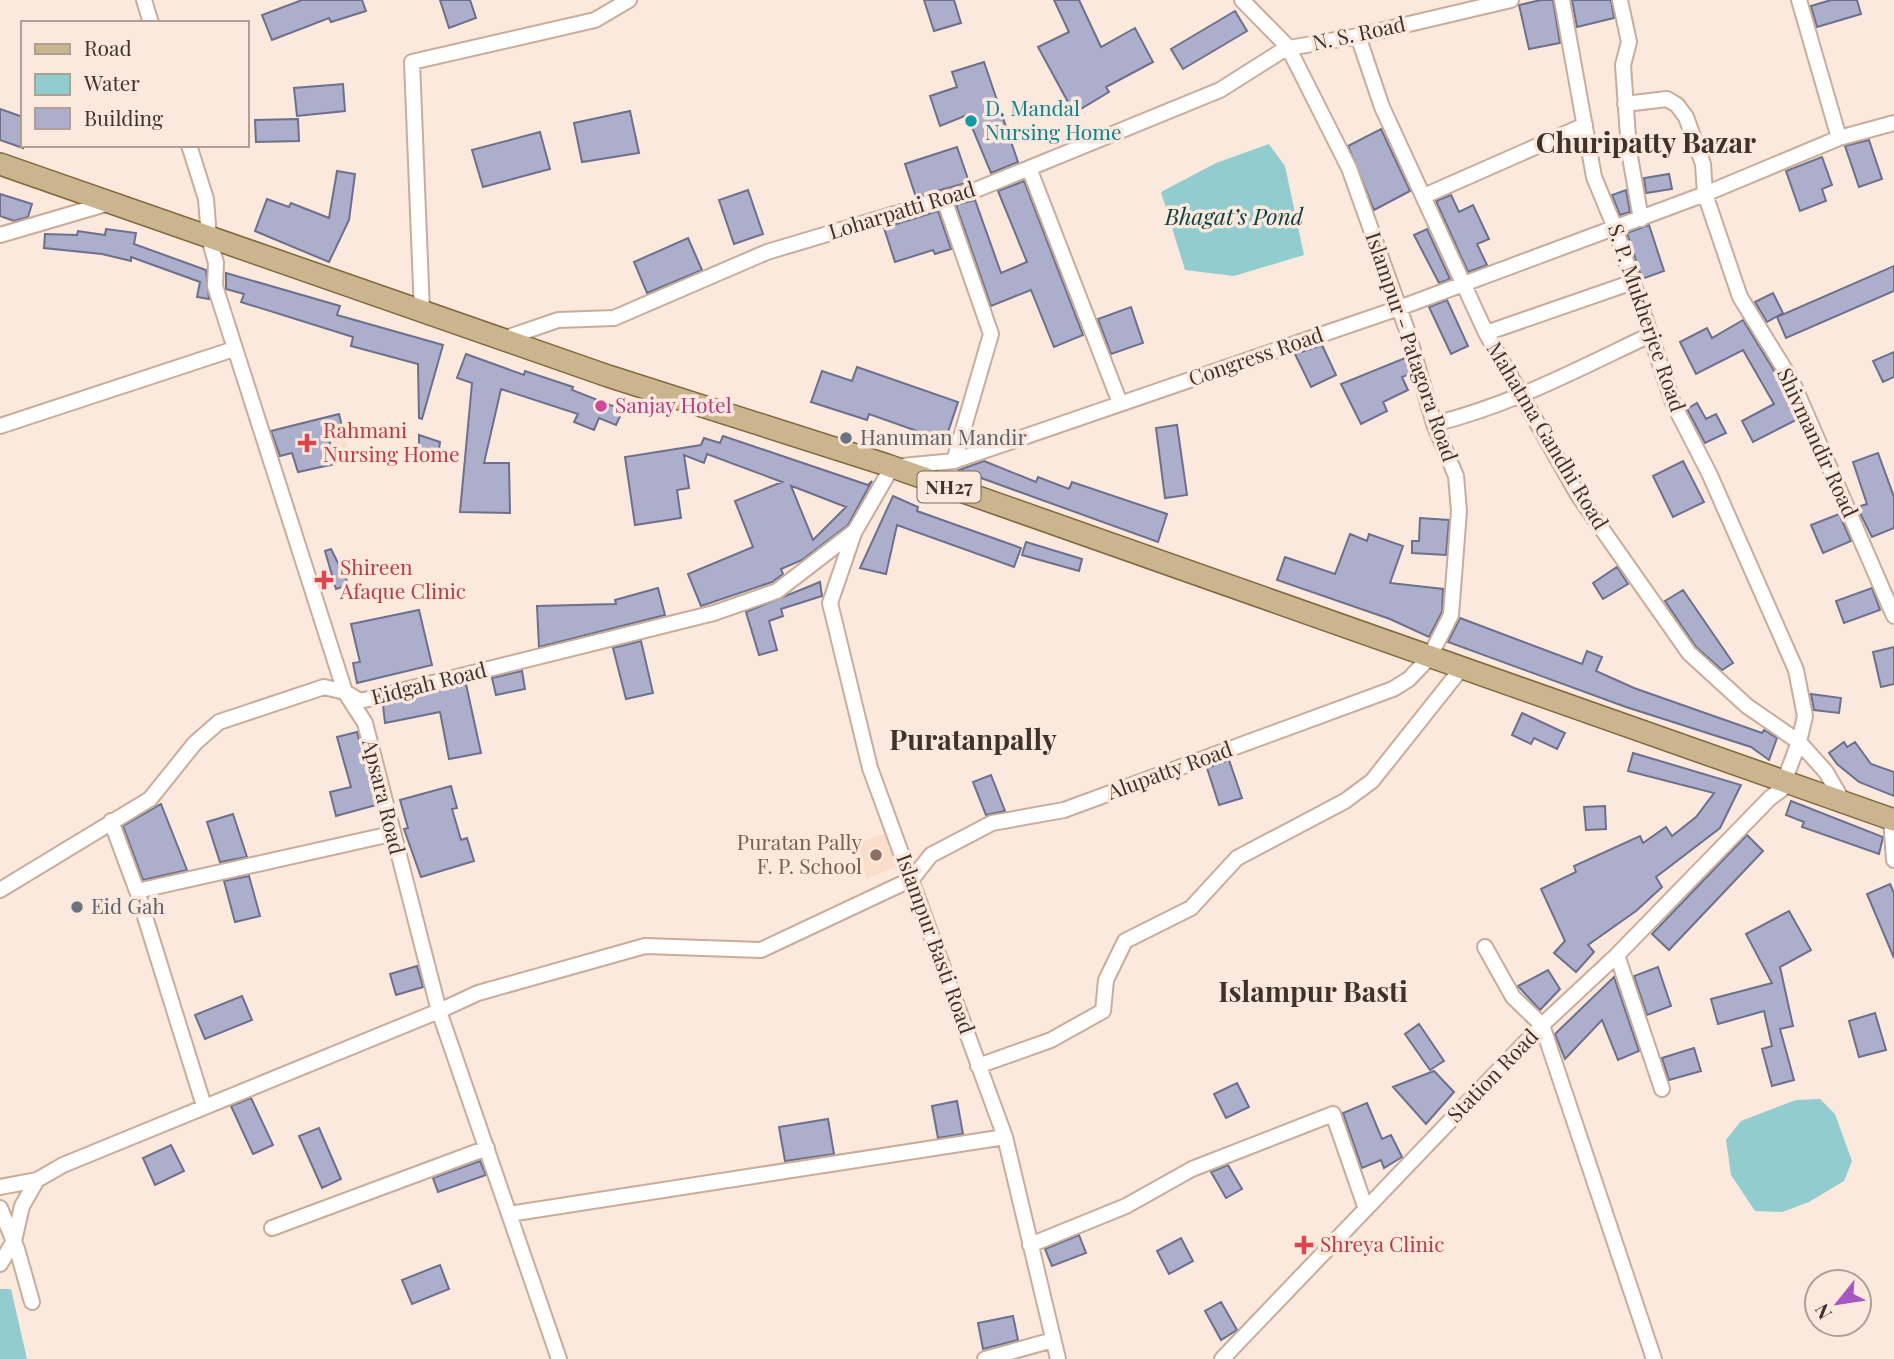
<svg xmlns="http://www.w3.org/2000/svg" width="1894" height="1359" viewBox="0 0 1894 1359" font-family="'Playfair Display',serif">
<style>
.built{fill:#fbdeca}
.water{fill:#91ccce}
.building{fill:#abafcc;stroke:#6d708b;stroke-width:2;fill-rule:evenodd}
.lines{fill:none;stroke-linecap:round;stroke-linejoin:round}
.street-casing{stroke:#c9ac99;stroke-width:18}
.primary-casing{stroke:#82673b;stroke-width:24}
.street{stroke:#fff;stroke-width:14}
.primary{stroke:#cab58f;stroke-width:21}
.culture-dot{fill:#0f9aa8;stroke:#fbe9dd;stroke-width:2.5}
.hotel-dot{fill:#d1479c;stroke:#fbe9dd;stroke-width:2.5}
.worship-dot{fill:#6b7280;stroke:#fbe9dd;stroke-width:2.5}
.health-dot{fill:#e0444e;stroke:#fbe9dd;stroke-width:2.5}
.education-dot{fill:#8d6e63;stroke:#fbe9dd;stroke-width:2.5}
.labels{text-anchor:middle;stroke-width:7;stroke-linejoin:round;paint-order:stroke}
.shield{fill:#fbe9dd;stroke:#776960;stroke-width:2}
.shield-label{font-size:19px;font-weight:bold;fill:#3e322b}
.street-label{font-size:21px;fill:#3e322b;stroke:#fbe9dd}
.culture-label{font-size:21px;fill:#0d838f;stroke:#fbe9dd;text-anchor:start}
.hotel-label{font-size:21px;fill:#b23c85;stroke:#fbe9dd;text-anchor:start}
.health-label{font-size:21px;fill:#be3a42;stroke:#fbe9dd;text-anchor:start}
.worship-label{font-size:21px;fill:#5b616d;stroke:#fbe9dd;text-anchor:start}
.education-label{font-size:21px;fill:#785e54;stroke:#fbe9dd;text-anchor:end}
.water-label{font-size:23px;font-style:italic;fill:#0b4344;stroke:#fbe9dd}
.district-label{font-size:28px;font-weight:bold;fill:#3e322b;stroke:#fbe9dd}
</style>
<rect width="100%" height="100%" fill="#fbe9dd"/>
<path class="built" d="M339 414 351 460 298 472 292 453 272 458 266 432Z
M886 833 898 866 866 879 854 844Z"/>
<path class="water" d="M1269 144 1285 166 1304 255 1234 276 1185 270 1161 192 1216 163Z
M1820 1099 1835 1114 1852 1161 1844 1181 1809 1202 1782 1212 1755 1211 1731 1175 1726 1140 1741 1121 1796 1100Z
M0 1289H11L27 1359H0Z"/>
<path class="building" d="M302 0H362L366 11 331 22 329 18 272 40 262 15Z
M440 0H470L476 18 449 28Z
M924 0H954L961 23 934 31Z
M1054 0H1079L1101 47 1135 28 1153 62 1106 87 1109 92 1074 113 1038 47 1069 32Z
M1541 0H1553L1560 43 1529 49 1519 5Z
M1572 0H1611L1614 18 1577 27Z
M1831 0H1857L1861 14 1817 27 1811 6Z
M1235 11 1247 31 1183 69 1171 49Z
M984 62 1018 162 991 173 967 115 940 126 930 96 957 87 952 72Z
M343 84 345 111 297 116 294 88Z
M0 109 23 117V148L0 140Z
M630 111 639 153 582 162 574 123Z
M298 119 299 141 256 142 255 120Z
M1381 129 1410 191 1374 210 1348 146Z
M540 132 550 169 483 187 472 150Z
M1869 140 1882 179 1859 187 1845 146Z
M957 147 969 182 916 197 905 164Z
M1822 157 1832 185 1822 189 1826 201 1800 211 1786 171Z
M337 171 355 174 349 220 329 262 255 231 267 199 289 207 291 203 329 218Z
M1669 174 1672 189 1646 193 1644 178Z
M1024 181 1083 335 1054 347 1031 290 991 306 956 205 975 200 1001 273 1027 262 998 191Z
M748 190 763 234 734 244 719 200Z
M1626 190 1630 212 1620 215 1612 195Z
M0 194 32 204 28 217 14 221 0 216Z
M1451 195 1459 212 1473 205 1489 239 1477 244 1487 265 1468 272 1436 201Z
M938 211 951 249 935 254 933 250 895 262 884 228Z
M1649 225 1664 271 1642 279 1627 233Z
M106 229 136 233 134 244 206 270 209 299 197 297 200 282 131 257V261L102 254 44 248 45 234 77 235 78 231 105 235Z
M1427 229 1450 279 1439 283 1414 235Z
M688 238 702 270 647 293 634 262Z
M1894 266V291L1786 338 1777 317Z
M226 273 340 306 337 315 443 345 422 419 419 418 418 364 351 346 353 337 241 302 244 294 226 289Z
M1773 293 1783 313 1767 322 1755 302Z
M1447 300 1468 346 1451 354 1429 307Z
M1131 307 1143 343 1111 354 1098 319Z
M1743 320 1781 382 1798 419 1753 442 1742 421 1774 404 1743 350 1696 374 1680 342 1707 328 1712 338Z
M1322 345 1336 375 1311 387 1295 354Z
M1894 352V377L1883 382 1873 361Z
M466 354 524 375 525 371 573 387 572 390 623 410 616 425 599 418 594 430 574 422 578 414 501 389 484 463H509L510 513 460 512 472 383 457 378Z
M1405 358 1410 374 1402 377 1408 390 1383 402 1387 411 1361 424 1341 384Z
M857 367 958 402 945 441 869 414 867 420 811 402 822 371 852 381Z
M1697 403 1706 419 1716 414 1726 433 1705 443 1687 409Z
M339 414 344 435 329 439 335 464 298 472 292 453 280 456 271 431Z
M1177 425 1187 495 1165 498 1156 428Z
M419 435 440 442 438 456 419 452Z
M723 436 868 485 872 481 848 525 802 560 781 569 783 574 772 582 701 606 688 574 753 547 735 501 782 482 707 454 704 463 684 455 689 488 677 490 681 518 635 525 625 457 701 445 704 438 720 443ZM791 486 797 488 846 507 813 540Z
M1878 453 1894 497V528L1872 537 1857 507 1867 504 1853 462Z
M984 461 1036 482 1038 477 1069 489 1072 482 1167 514 1158 542 959 470Z
M1683 461 1704 502 1673 517 1653 476Z
M893 496 918 507 917 511 1021 548 1014 567 897 525 886 574 860 568Z
M1839 514 1851 541 1823 553 1811 525Z
M1420 518 1449 520 1446 555 1412 553V541H1419Z
M1350 534 1367 541 1369 534 1403 546 1390 583 1443 589 1442 612 1429 637 1390 619 1277 580 1285 557 1335 574Z
M1026 542 1082 559 1079 571 1022 555Z
M331 549 349 585 336 589 325 551Z
M1617 567 1628 584 1603 599 1593 583Z
M820 582 822 596 781 609 783 616 769 621 777 650 759 655 746 612Z
M658 588 665 615 539 647 537 606 616 604 615 600Z
M1872 588 1880 610 1844 623 1836 601Z
M1683 590 1733 663 1722 670 1696 647 1665 601Z
M419 610 432 665 357 683 353 663 360 662 351 624Z
M1460 618 1582 664 1587 651 1602 657 1596 671 1634 688 1762 733 1764 730 1777 738 1769 760 1751 747 1626 707 1448 642Z
M641 641 653 693 626 699 613 648Z
M1894 647V684L1881 687 1873 652Z
M522 671 525 689 496 695 492 678Z
M466 684 481 753 449 759 440 712 385 723 383 705Z
M1811 694 1841 698 1839 713 1814 710Z
M1522 713 1565 733 1557 749 1534 738 1531 744 1512 735Z
M357 732 376 805 336 816 330 792 351 787 337 737Z
M1844 742 1847 747 1855 742 1871 764 1894 772V796L1859 782 1837 764 1829 753Z
M1633 753 1741 785 1720 828 1656 877 1662 887 1636 911 1588 945 1594 952 1576 972 1554 953 1565 941 1541 889 1576 872 1574 866 1640 836 1643 843 1666 827 1672 836 1696 817 1714 793 1628 771Z
M1229 760 1242 798 1219 805 1207 768Z
M991 775 1005 811 986 815 973 782Z
M451 786 457 808 452 809 461 840 467 838 474 861 421 877 404 829 408 828 400 800Z
M1791 801 1883 837 1879 854 1802 827 1804 822 1786 815Z
M161 804 187 870 143 880 123 826Z
M1605 806 1606 829 1586 830 1584 807Z
M233 814 247 857 220 862 207 822Z
M1747 835 1763 851 1669 950 1652 934Z
M249 876 260 916 235 922 224 881Z
M1890 884 1894 893V958L1867 894Z
M1789 911 1811 950 1780 967 1793 1026 1780 1029 1794 1080 1772 1086 1762 1049 1772 1046 1764 1011 1718 1024 1711 999 1772 983 1746 934Z
M417 966 423 987 396 995 390 974Z
M1658 967 1671 1006 1647 1015 1634 976Z
M1548 970 1560 989 1540 1010 1518 986Z
M1614 977 1639 1051 1618 1060 1602 1020 1565 1059 1555 1034Z
M242 996 252 1020 205 1039 195 1015Z
M1875 1013 1886 1050 1859 1057 1849 1021Z
M1419 1024 1444 1061 1430 1070 1405 1034Z
M1694 1048 1701 1071 1669 1080 1662 1058Z
M1434 1071 1454 1092 1426 1124 1393 1087Z
M1237 1083 1249 1107 1226 1118 1214 1094Z
M251 1098 273 1145 253 1154 231 1106Z
M957 1101 963 1134 938 1138 932 1106Z
M1367 1103 1382 1139 1391 1135 1402 1157 1384 1168 1381 1160 1362 1168 1343 1113Z
M828 1119 834 1154 785 1161 779 1127Z
M319 1128 341 1179 322 1188 299 1136Z
M171 1145 184 1171 155 1185 143 1158Z
M480 1161 486 1175 438 1192 433 1178Z
M1228 1165 1242 1189 1226 1198 1211 1172Z
M1079 1235 1086 1253 1052 1266 1045 1249Z
M1181 1238 1193 1261 1169 1274 1157 1251Z
M440 1265 449 1289 412 1304 402 1280Z
M1221 1302 1237 1330 1221 1340 1205 1311Z
M1013 1316 1018 1340 983 1349 978 1323Z"/>
<g class="lines">
<defs>
<path id="street" d="M144 0 151 23
M1562 0 1594 177 1615 228 1673 403 1709 473 1796 670 1805 716 1799 742 1826 772 1844 803
M1620 0 1629 42 1623 65 1629 151 1641 219
M1799 0 1839 138
M1289 48 1358 36 1511 0
M1625 104 1667 99 1677 105 1686 117 1703 164 1705 194 1740 297 1792 381 1894 616
M189 145 206 199 209 238 216 263 215 286 345 692 365 723 439 1011 559 1359
M1029 168 1120 403
M1424 196 1585 125
M944 199 991 334 954 461
M0 235 109 203
M422 312 412 62 595 20 629 0
M1486 333 1633 282
M503 339 558 320 614 318 767 252 978 189 1220 90 1288 47
M1434 424C1511 405 1578 369 1650 335
M0 426 234 349
M854 533 830 603 870 768 1005 1137 1058 1359
M1891 819 1894 860
M111 821 137 891 204 1106
M0 890 150 799 195 743 219 722 324 687 345 692 360 701 714 613 777 591 855 531 892 467 954 461 1399 308 1705 194 1839 138 1894 123
M137 891 391 834
M1485 947 1513 997 1542 1025 1654 1359
M1617 955 1662 1089
M978 1066 1051 1040 1103 1011 1106 980 1125 941 1191 908 1237 858 1345 801 1372 781 1461 669
M0 1187 37 1180
M0 1208 17 1249 32 1302
M509 1214 1005 1137
M272 1228 487 1148
M1030 1245 1126 1206 1192 1169 1333 1114 1366 1209
M0 1264 14 1241 22 1206 37 1180 63 1165 439 1011 478 993 645 946 761 950 912 879 931 855 992 823 1064 810 1393 689 1409 679 1429 658 1451 615 1459 511 1456 476 1434 424 1408 333 1349 168 1288 47 1242 0
M985 1359 1053 1340
M1222 1359 1542 1025 1617 955 1770 798 1781 790 1799 742 1747 706 1689 653 1578 495 1486 333 1382 107 1358 36"/>
<path id="primary" d="M0 164 608 376 887 465 1894 820"/>
</defs>
<use href="#street" class="street-casing"/>
<use href="#primary" class="primary-casing"/>
<use href="#street" class="street"/>
<use href="#primary" class="primary"/>
</g>
<circle class="culture-dot" cx="971" cy="121" r="7"/>
<circle class="hotel-dot" cx="601" cy="406" r="7"/>
<g class="worship-dot">
<circle cx="846" cy="438" r="7"/>
<circle cx="77" cy="907" r="7"/>
</g>
<g class="health-dot">
<path d="M303.5 432.5h7v7h7v7h-7v7h-7v-7h-7v-7h7z"/>
<path d="M320.5 569.5h7v7h7v7h-7v7h-7v-7h-7v-7h7z"/>
<path d="M1300.5 1234.5h7v7h7v7h-7v7h-7v-7h-7v-7h7z"/>
</g>
<circle class="education-dot" cx="876" cy="855" r="7"/>
<g class="labels">
<rect class="shield" x="917.5" y="471.5" width="63" height="31" rx="5"/>
<g class="shield-label">
<text x="949" y="494">NH27</text>
</g>
<g class="street-label">
<text transform="translate(1359 34) rotate(-12)" y="7">N. S. Road</text>
<text transform="translate(902 211) rotate(-17)" y="7">Loharpatti Road</text>
<text transform="translate(1646 318) rotate(71)" y="7">S. P. Mukherjee Road</text>
<text transform="translate(1411 347) rotate(71)" y="7">Islampur - Patagora Road</text>
<text transform="translate(1256 357) rotate(-19)" y="7">Congress Road</text>
<text transform="translate(1547 436) rotate(59)" y="7">Mahatma Gandhi Road</text>
<text transform="translate(1817 443) rotate(65)" y="7">Shivmandir Road</text>
<text transform="translate(429 684) rotate(-14)" y="7">Eidgah Road</text>
<text transform="translate(1170 771) rotate(-20)" y="7">Alupatty Road</text>
<text transform="translate(383 797) rotate(76)" y="7">Apsara Road</text>
<text transform="translate(935 944) rotate(70)" y="7">Islampur Basti Road</text>
<text transform="translate(1493 1076) rotate(-46)" y="7">Station Road</text>
</g>
<g class="culture-label">
<text x="985" y="116">D. Mandal<tspan x="985" dy="24">Nursing Home</tspan></text>
</g>
<g class="hotel-label">
<text x="615" y="413">Sanjay Hotel</text>
</g>
<g class="health-label">
<text x="323" y="438">Rahmani<tspan x="323" dy="24">Nursing Home</tspan></text>
<text x="340" y="575">Shireen<tspan x="340" dy="24">Afaque Clinic</tspan></text>
<text x="1320" y="1252">Shreya Clinic</text>
</g>
<g class="worship-label">
<text x="860" y="445">Hanuman Mandir</text>
<text x="91" y="914">Eid Gah</text>
</g>
<g class="education-label">
<text x="862" y="850">Puratan Pally<tspan x="862" dy="24">F. P. School</tspan></text>
</g>
<g class="water-label">
<text x="1234" y="225">Bhagat’s Pond</text>
</g>
<g class="district-label">
<text x="1646" y="153">Churipatty Bazar</text>
<text x="973" y="750">Puratanpally</text>
<text x="1313" y="1002">Islampur Basti</text>
</g>
</g>
<rect x="21" y="21" width="228" height="126" fill="#fbe9dd" stroke="#afa096" stroke-width="2"/>
<rect x="35" y="44" width="35" height="10" fill="#cab58f" stroke="#afa096" stroke-width="2"/>
<text x="84" y="56" font-size="21" fill="#3e322b">Road</text>
<rect x="35" y="74" width="35" height="21" fill="#91ccce" stroke="#afa096" stroke-width="2"/>
<text x="84" y="91" font-size="21" fill="#3e322b">Water</text>
<rect x="35" y="108" width="35" height="21" fill="#abafcc" stroke="#afa096" stroke-width="2"/>
<text x="84" y="126" font-size="21" fill="#3e322b">Building</text>
<g transform="translate(1838 1303) rotate(240)"><circle r="33" fill="#fbe9dd" stroke="#afa096" stroke-width="2"/>
<path d="M0-5L12 26L0 18L-12 26Z" fill="#a955c4"/>
<text y="-10" font-size="19" font-weight="bold" text-anchor="middle" fill="#3e322b">N</text>
</g>
</svg>
